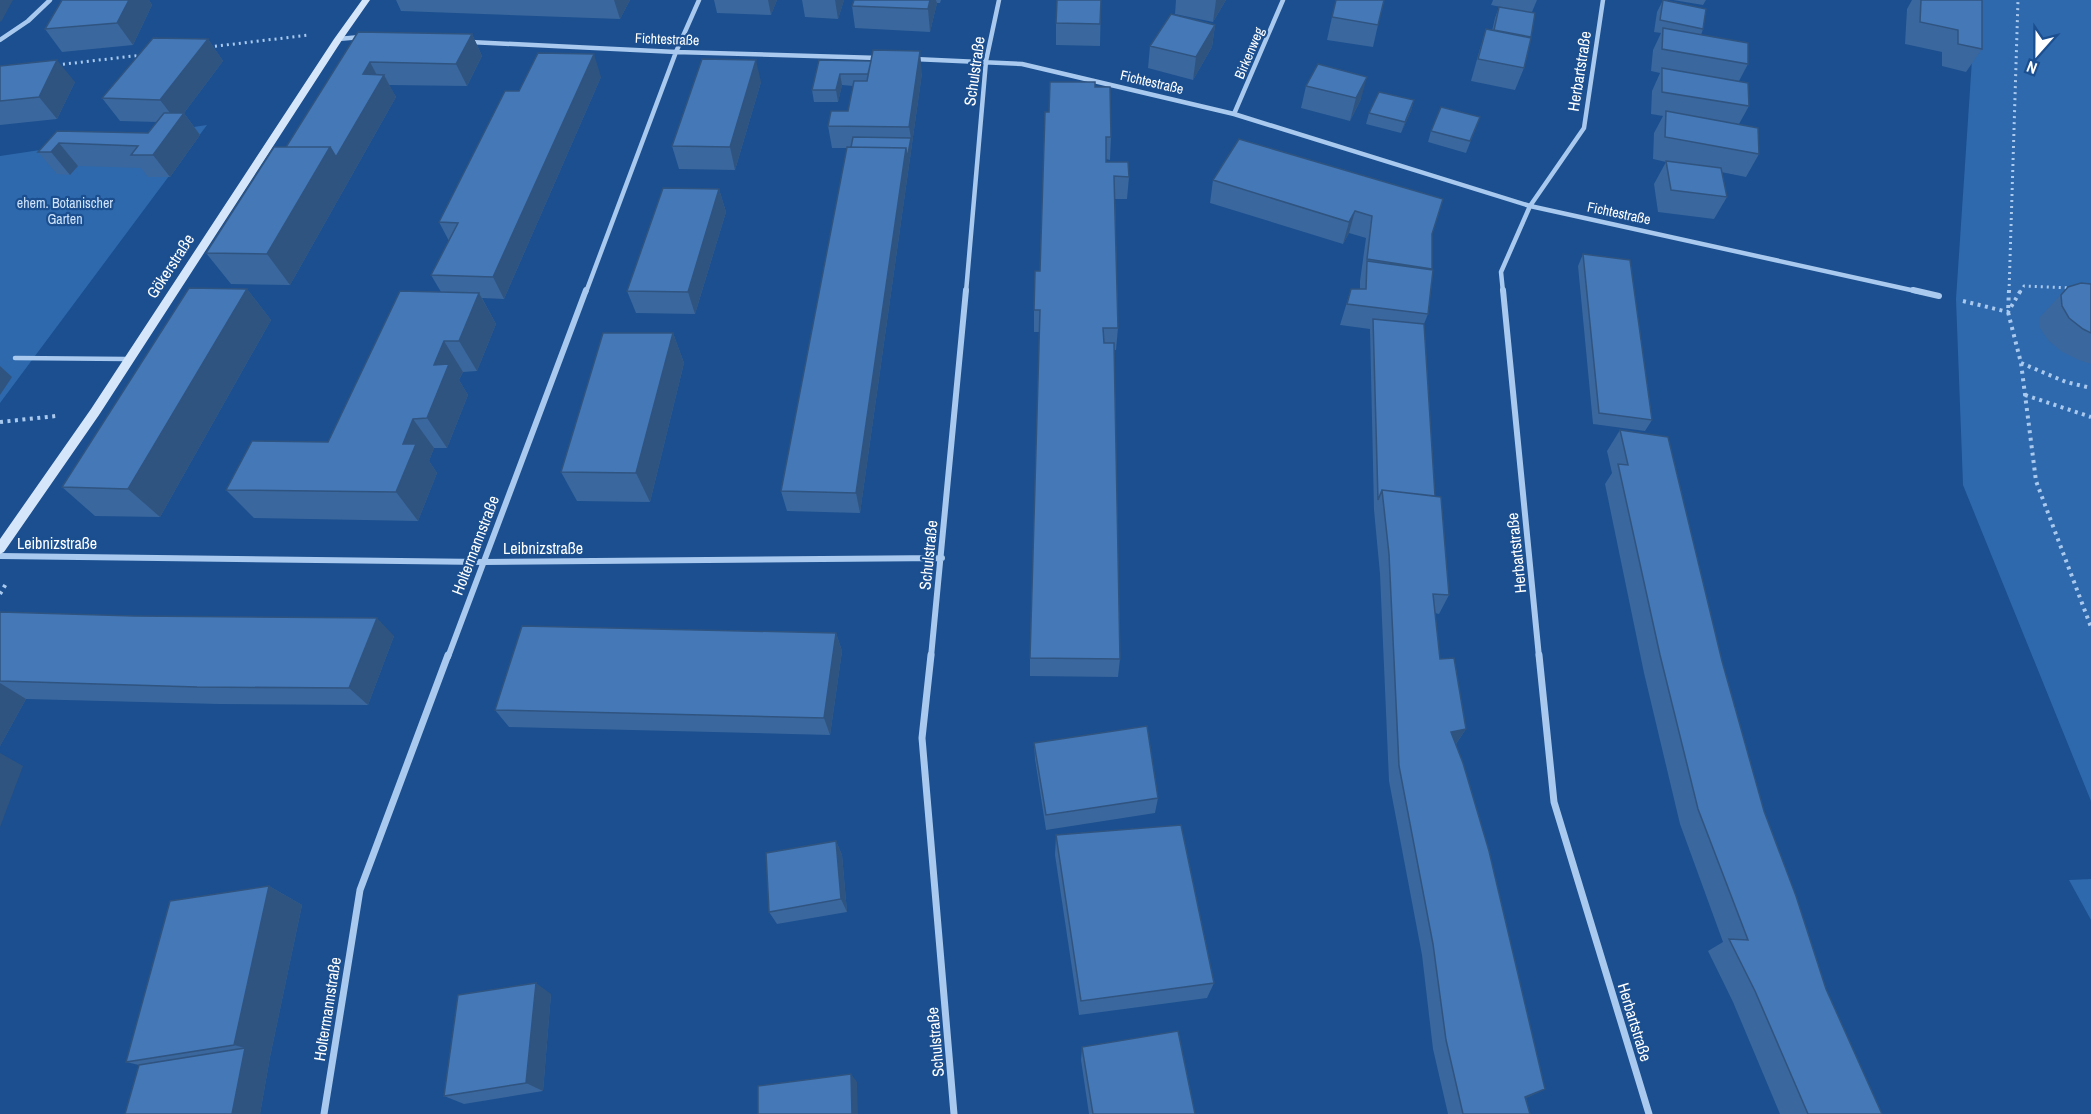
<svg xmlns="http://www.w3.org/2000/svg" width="2091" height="1114" viewBox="0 0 2091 1114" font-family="'Archivo Narrow',sans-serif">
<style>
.green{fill:#2e69ad}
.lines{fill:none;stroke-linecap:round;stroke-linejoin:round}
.path-far1{stroke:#a9c9ee;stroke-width:3;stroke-dasharray:2 4;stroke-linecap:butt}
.path{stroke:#a9c9ee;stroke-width:4;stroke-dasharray:3 4.5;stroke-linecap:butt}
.service{stroke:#a9c9ee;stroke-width:4.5}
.minor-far2{stroke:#a9c9ee;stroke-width:4.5}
.minor-far1{stroke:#a9c9ee;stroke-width:6}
.minor{stroke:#a9c9ee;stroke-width:7}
.secondary{fill:#d6e6fa;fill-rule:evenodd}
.wall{fill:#3a679d}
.shaded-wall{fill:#305480}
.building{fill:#4478b7;stroke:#305480;stroke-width:1.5}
.labels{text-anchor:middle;stroke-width:4.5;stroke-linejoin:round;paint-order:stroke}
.far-street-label{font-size:14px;fill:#fff;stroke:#1b4f8f}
.far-park-label{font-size:14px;fill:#cfe3fa;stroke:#1b4f8f}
.street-label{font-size:16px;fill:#fff;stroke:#1b4f8f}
</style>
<rect width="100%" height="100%" fill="#1b4f8f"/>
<path class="green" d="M1976 0H2091V801L1963 485 1956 299Z
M207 125 0 403V156Z
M2091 879V920L2069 880Z"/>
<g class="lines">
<path class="path-far1" d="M209 47 309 35
M57 65 142 55
M2009 292 2018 0
M2020 292 2024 286 2072 288"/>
<path class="path" d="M2009 290 2008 312 2021 363 2036 481 2091 627
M1963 301 2008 312 2021 290
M2021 363 2066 382 2091 388
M2025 395 2091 417
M0 422 56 416
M0 594 7 582"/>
<path class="service" d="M15 358 127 359"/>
<path class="minor-far2" d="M338 39 361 37
M0 40 28 21 50 0
M470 42 676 52 879 58
M914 59 1022 64 1234 114 1530 206 1920 292
M1234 114 1283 0
M586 292 676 52 699 0
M966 292 986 61 999 0
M1503 292 1501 272 1530 206 1584 128 1603 0"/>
<path class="minor-far1" d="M1503 290 1539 657
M1913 290 1939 296
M0 556 483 562 942 558
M448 657 586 290
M931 657 966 290"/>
<path class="minor" d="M931 655 922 738 954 1114
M1539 655 1554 802 1649 1114
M324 1114 360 890 448 655"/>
<path class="secondary" d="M362 0H370L342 40 99 415 4 552 0 554V539L91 409 334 39Z"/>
</g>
<path class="wall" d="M62 0H149L152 5 133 45 62 52 45 29Z
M396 0H630L620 19 401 11Z
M714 0H777L771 15 717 13Z
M802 0H844L838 19 805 17Z
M854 0H941L940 3H937L930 32 855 28 852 6Z
M1101 0 1100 46 1056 45V23Z
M1176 0H1226L1213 22 1175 14Z
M1493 0H1537L1532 12 1531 37 1524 68 1515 90 1471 81 1479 52 1486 29 1492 31 1495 18 1499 7 1506 8 1491 5Z
M1663 0 1703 29 1701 35 1748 64 1739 81 1749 106 1739 124 1759 154 1746 177 1721 172 1727 197 1714 219 1658 212 1654 184 1666 162 1653 159 1654 133 1663 116 1651 114 1652 91 1660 73 1651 71 1653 50 1661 33 1654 32 1657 12Z
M1673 0H1706L1703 5Z
M1912 0H1982V49L1966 72 1942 66V52L1905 44 1907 9Z
M1332 17 1378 25 1373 47 1327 40Z
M1215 25 1212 47 1193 80 1148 68 1150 46Z
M358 32 472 34 482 56 467 86 389 85 396 97 290 285 231 284 206 253 286 147Z
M208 39 223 61 184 113 200 135 170 177H148L141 168 78 166 70 175 57 174 38 152 57 131 148 133 157 122 120 121 102 98Z
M819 60 922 73 860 513 787 511 781 491 847 148H832L828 126 848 111 853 86 842 85 838 102H814L812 90Z
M0 66 75 82 57 119 0 125Z
M601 77 504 299 482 298 496 324 477 371 463 372 459 380 468 395 447 448H434L429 461 437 473 418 521 254 518 226 490 328 442 441 292 431 275 449 241 439 222 519 91Z
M761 82 735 170 679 169 672 146Z
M1306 86 1361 99 1350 121 1301 108Z
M1095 87 1111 137 1110 160 1106 159V162L1129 177 1127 199H1115L1118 328 1116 350H1114L1120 659 1118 677 1030 676V658L1040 332H1034V310L1040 271 1049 112Z
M1414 100 1411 111 1401 133 1366 124 1369 113Z
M1480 117 1466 153 1428 142 1431 131Z
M1239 139 1432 234V269L1428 314 1424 324 1435 496 1449 595 1439 614 1435 613 1440 659 1466 729 1456 744 1545 1089 1526 1098 1530 1114H1448L1433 1049 1422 955 1389 781 1380 574 1374 510 1370 329 1340 325 1351 289H1360V281L1366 238 1349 233 1343 244 1210 203 1213 180Z
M719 189 726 212 695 314 636 313 627 291Z
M1583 254 1652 420 1645 431 1593 424 1578 266Z
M2091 284V364L2079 360 2061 351 2048 340 2040 328V317L2068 287Z
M247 289 271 320 160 517 95 516 62 487Z
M673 333 684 363 650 502 577 501 561 472Z
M1620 430 1722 661 1764 811 1826 989 1882 1114H1780L1733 1002 1708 951 1723 942 1680 824 1644 673 1605 484 1612 473 1607 451Z
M0 612 394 636 368 705 219 704 26 699 0 746Z
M836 633 842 651 830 735 509 727 495 710Z
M1034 743 1158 798 1155 813 1046 830 1035 759Z
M1056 835 1214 983 1207 998 1079 1015 1055 855Z
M836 841 842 855 847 912 777 924 769 912Z
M269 886 302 905 270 1057 260 1114H125L139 1065 126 1062Z
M551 994 543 1091 464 1104 444 1096Z
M1082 1047 1195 1114H1089L1081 1060Z"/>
<path class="shaded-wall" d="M0 0H13L1 22 0 21Z
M129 0H149L152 5 133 45 117 23Z
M614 0H630L620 19Z
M768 0H777L771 15Z
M835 0H844L838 19Z
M930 0H936L937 3 930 32 928 9Z
M1216 0H1226L1213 22Z
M1215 25 1212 47 1193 80 1196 57Z
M472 34 482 56 467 86 456 64Z
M208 39 223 61 184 113 200 135 170 177 153 155 177 122 160 100Z
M920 51 922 73 860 513 856 493 906 148 911 138 909 127Z
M594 54 601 77 504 299 493 277Z
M57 60 75 82 57 119 39 97Z
M756 60 761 82 735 170 730 147Z
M370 62 380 81 384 75 396 97 290 285 267 254 330 147 363 74Z
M840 74 842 85 838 102 836 90Z
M1367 77 1361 99 1350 121 1356 98Z
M1414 100 1411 111 1401 133 1405 122Z
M59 143 78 166 70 175 51 152Z
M719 189 726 212 695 314 688 292Z
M1355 211 1349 233 1343 244 1349 222Z
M247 289 271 320 160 517 128 489Z
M479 293 496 324 477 371 459 341Z
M673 333 684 363 650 502 636 473Z
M444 341 463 372 459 380 468 395 447 448 427 418 434 365Z
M0 366 12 377 0 395Z
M413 419 434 448 429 461 437 473 418 521 396 492 403 444Z
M377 618 394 636 368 705 349 688Z
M836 633 842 651 830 735 824 718Z
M0 683 26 699 0 746Z
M1466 729 1455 745 1451 732Z
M0 753 23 766 0 827Z
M836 841 842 855 847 912 841 899Z
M269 886 302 905 270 1057 260 1114H232L245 1048 234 1045Z
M536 983 551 994 543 1091 526 1083Z
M851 1074 857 1082 858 1114H852Z
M1545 1089 1529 1097 1510 1104 1525 1097Z"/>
<path class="building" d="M62 0H129L117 23 45 29Z
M854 0H930L928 9 852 6Z
M1057 0H1101L1100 24 1056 23Z
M1336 0H1384L1378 25 1332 17Z
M1663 0 1706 9 1703 29 1660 20Z
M1921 0H1982V49L1958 44V30L1920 22Z
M1499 7 1535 13 1531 37 1494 30Z
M1171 14 1215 25 1196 57 1150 46Z
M1663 28 1748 43V64L1662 49Z
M1486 29 1531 38 1524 68 1478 59Z
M358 32 472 34 456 64 370 62 363 74 384 75 336 157 330 147H286Z
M153 38 208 39 160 100 102 98Z
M873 50 920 51 909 127 828 126 831 111H848L854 81H867Z
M538 53 594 54 493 277 431 275 458 223 439 222 505 91H519Z
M702 59 756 60 730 147 672 146Z
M57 60 39 97 0 101V66Z
M819 60 871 61 868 74H840L836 90H812Z
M1318 64 1367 77 1356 98 1306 86Z
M1662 68 1748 83 1749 106 1662 92Z
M1050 82H1095V87H1110L1111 137H1106V162H1128L1129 177 1114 176 1118 328H1103L1104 343H1114L1120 659 1030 658 1040 310H1034L1035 271H1040L1045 112H1049Z
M1379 92 1414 100 1405 122 1369 113Z
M1441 107 1480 117 1470 141 1431 131Z
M1666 111 1758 128 1759 154 1665 137Z
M164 113H184L153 155H131L138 146 59 143 51 152H38L57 131 148 133Z
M853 137 911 138 907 159 906 148 851 147Z
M1239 139 1443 199 1432 234V269L1367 259 1372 216 1355 211 1349 222 1213 180Z
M274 147H330L267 254 206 253Z
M847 147 906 148 856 493 781 491Z
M1666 161 1721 168 1727 197 1671 190Z
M663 188 719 189 688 292 627 291Z
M1583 254 1630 260 1652 420 1599 413Z
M1367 261 1433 270 1428 314 1347 304 1351 289H1366Z
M2081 283 2091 284V333L2083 329 2069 318 2062 306 2061 295 2068 287Z
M189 288 247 289 128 489 62 487Z
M400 291 479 293 459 341H444L434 365 449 364 427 418 413 419 403 444H416L396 492 226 490 252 441 328 442Z
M1373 319 1424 324 1435 496 1382 490 1378 500Z
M603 333H673L636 473 561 472Z
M1620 430 1668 437 1722 661 1764 811 1796 896 1826 989 1882 1114H1808L1755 991 1729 939 1748 940 1698 809 1660 655 1618 464 1628 465Z
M1382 490 1441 497 1449 595 1433 594 1440 659 1454 658 1466 729 1451 732 1463 763 1489 851 1545 1089 1525 1097 1530 1114H1463L1446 1040 1433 944 1399 766 1389 554Z
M0 612 134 616 377 618 349 688 197 687 0 681Z
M522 626 836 633 824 718 495 710Z
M1147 726 1158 798 1046 815 1034 743Z
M1181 825 1214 983 1081 1001 1056 835Z
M836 841 841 899 769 912 766 853Z
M269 886 234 1045 126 1062 170 901Z
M536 983 526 1083 444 1096 458 995Z
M1178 1031 1195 1114H1093L1082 1047Z
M245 1048 232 1114H125L139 1065Z
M851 1074 852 1114H758V1086Z"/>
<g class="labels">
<g class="far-street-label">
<text transform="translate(667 39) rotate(2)" y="5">Fichtestraße</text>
<text transform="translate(1249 53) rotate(-67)" y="5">Birkenweg</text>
<text transform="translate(1152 82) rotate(13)" y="5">Fichtestraße</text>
<text transform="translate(1619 213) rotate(12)" y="5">Fichtestraße</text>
</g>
<g class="far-park-label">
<text x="65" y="208">ehem. Botanischer<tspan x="65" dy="16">Garten</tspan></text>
</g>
<g class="street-label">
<text transform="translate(974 71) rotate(-82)" y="6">Schulstraße</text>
<text transform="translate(1579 71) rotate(-81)" y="6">Herbartstraße</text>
<text transform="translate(170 266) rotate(-57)" y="6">Gökerstraße</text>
<text x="57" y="549">Leibnizstraße</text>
<text transform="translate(475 545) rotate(-69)" y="6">Holtermannstraße</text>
<text x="543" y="554">Leibnizstraße</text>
<text transform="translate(1516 553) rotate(-96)" y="6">Herbartstraße</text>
<text transform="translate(928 555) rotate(-84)" y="6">Schulstraße</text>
<text transform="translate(327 1009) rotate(-81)" y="6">Holtermannstraße</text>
<text transform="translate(1635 1022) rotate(73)" y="6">Herbartstraße</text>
<text transform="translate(935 1042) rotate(-95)" y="6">Schulstraße</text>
</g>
</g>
<g transform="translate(2037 54) rotate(201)" stroke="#1b4f8f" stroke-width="4.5" paint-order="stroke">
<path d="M0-4.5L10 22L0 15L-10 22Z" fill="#ffffff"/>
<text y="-9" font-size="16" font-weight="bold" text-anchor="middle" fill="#ffffff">N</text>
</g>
</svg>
